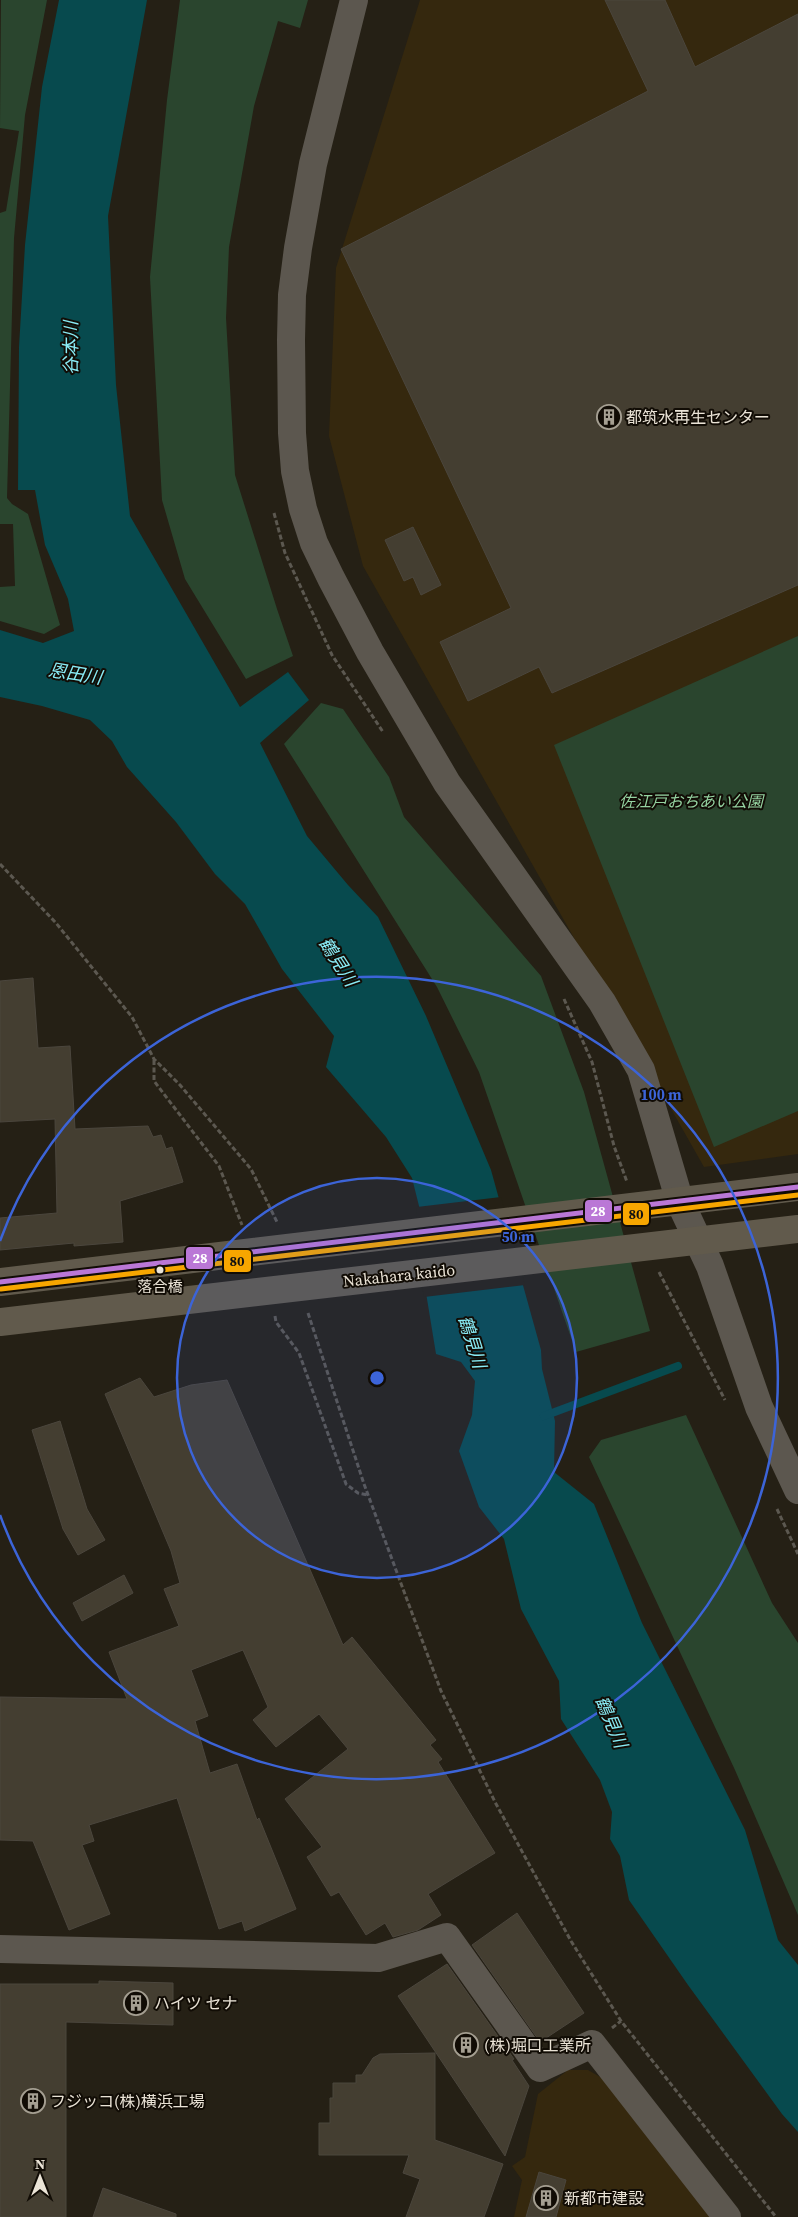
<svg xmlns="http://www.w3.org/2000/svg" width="798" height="2217" viewBox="0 0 798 2217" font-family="'Source Serif 4','Noto Sans JP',serif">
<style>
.built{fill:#35280e}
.green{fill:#2a452e}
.water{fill:#074a4e}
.pier{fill:#252015}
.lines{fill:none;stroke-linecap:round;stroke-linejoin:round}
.stream{stroke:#074a4e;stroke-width:8}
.building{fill:#443e31;stroke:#4b463d}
.path{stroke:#5c5850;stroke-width:3;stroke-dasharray:5 2.5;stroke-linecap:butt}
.minor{stroke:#5c574f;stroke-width:28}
.tertiary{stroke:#5c574f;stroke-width:28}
.primary{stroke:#615a4c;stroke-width:28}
.bus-1-casing{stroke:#110c05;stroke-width:9}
.bus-2-casing{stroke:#110c05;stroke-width:9}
.bus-1{stroke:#ba77d6;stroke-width:5}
.bus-2{stroke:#f7a600;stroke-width:5}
.ring{fill:none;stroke:#3c64d8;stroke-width:2.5}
.bus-dot{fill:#eae3d6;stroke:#110c05;stroke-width:2}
.labels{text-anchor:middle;stroke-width:4;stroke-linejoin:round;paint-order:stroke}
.bus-label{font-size:15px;fill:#eae3d6;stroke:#110c05}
.poi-label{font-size:16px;fill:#eae3d6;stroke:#110c05;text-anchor:start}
.park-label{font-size:16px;font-style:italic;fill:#95d3a1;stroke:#110c05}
.street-label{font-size:16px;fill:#eae3d6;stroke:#110c05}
.water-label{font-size:18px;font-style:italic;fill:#89ecf6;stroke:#110c05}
.centre{fill:#3c64d8;stroke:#110c05;stroke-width:2.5}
.ring-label{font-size:15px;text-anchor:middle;font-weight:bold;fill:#3c64d8;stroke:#110c05;stroke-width:4;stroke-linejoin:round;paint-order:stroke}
.line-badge{stroke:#110c05;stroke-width:2}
.badge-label{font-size:14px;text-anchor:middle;font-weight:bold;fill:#fff}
.pale-badge-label{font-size:14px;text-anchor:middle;font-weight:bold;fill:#111}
</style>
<rect width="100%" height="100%" fill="#252015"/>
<path class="built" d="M420 0H798V1154L704 1167 363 566 329 436 336 268Z
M568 2070H588L607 2081 713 2217H514L522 2180 512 2166 525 2157 538 2094Z"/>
<path class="green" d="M1 0H47L25 115 14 238 7 498 12 504 28 514 60 625 44 634 0 621V587L15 586 13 524H0V213L6 211 19 131 0 128Z
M180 0H308L300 28 278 21 254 106 229 247 226 318 235 475 277 609 293 656 246 679 185 579 162 500 150 277 167 100Z
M798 636V1111L714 1147 554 745Z
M321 703 343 709 389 777 404 817 541 976 584 1092 650 1331 576 1352 479 1072 437 987 284 744Z
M686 1415 772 1603 798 1643V1915L735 1770 589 1457 601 1440Z"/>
<path class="water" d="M59 0H147L108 216 116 385 130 516 240 707 288 672 309 700 260 743 307 836 348 885 378 917 426 1016 491 1170 541 1350 542 1369 555 1421 554 1472 594 1504 642 1623 745 1830 778 1940 798 1965V2132L782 2114 688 1985 629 1900 620 1856 610 1839 612 1812 600 1780 561 1719 559 1681 521 1609 504 1539 479 1507 459 1451 472 1415 475 1381 461 1362 436 1354 419 1250 420 1210 412 1178 386 1137 326 1067 334 1036 282 969 245 904 215 874 176 822 127 767 112 741 90 720 42 706 0 697V630L43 643 74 631 68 599 45 545 35 490H18L19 347 25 245 42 87Z"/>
<path class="pier" d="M501 1197 525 1285 424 1297 416 1251 417 1207Z"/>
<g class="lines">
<path class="stream" d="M544 1416 678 1366"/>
</g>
<path class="building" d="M605 0H665L695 67 798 14V585L552 693 539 667 468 701 440 642 511 608 341 249 648 91Z
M413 527 441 585 421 595 413 577 404 581 385 540Z
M33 978 38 1048 70 1046 75 1129 148 1126 153 1137 161 1135 166 1149 172 1147 183 1182 120 1201 123 1242 74 1246V1243L0 1250V1218L57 1213 55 1119 0 1122V981Z
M140 1378 154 1397 191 1385 227 1380 343 1645 352 1637 436 1740 430 1745 442 1759 438 1762 495 1853 428 1894 441 1915 418 1930 393 1937 385 1923 366 1935 339 1892 331 1896 307 1857 322 1847 285 1799 348 1749 319 1714 276 1747 253 1720 268 1707 243 1650 191 1670 208 1716 195 1721 210 1773 237 1764 257 1820 259 1818 296 1909 245 1931 242 1921 219 1929 177 1798 89 1825 94 1841 82 1845 110 1914 69 1930 33 1841 0 1840V1697L127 1699 109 1652 179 1626 164 1589 180 1583 171 1551 105 1394Z
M60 1421 87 1509 105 1540 78 1555 63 1529 32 1430Z
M124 1575 133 1593 82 1621 73 1603Z
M517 1913 584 2013 540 2042 472 1945Z
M447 1964 514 2059 512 2060 529 2086 505 2156 398 1996Z
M99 1981 173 1983V2025L66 2022V2217H0V1984H99Z
M435 2053V2140L503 2164 484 2217H406L420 2179 403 2173 409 2155H319V2123H330V2098H333V2083H356V2075H362L373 2058 380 2054Z
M539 2172 566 2180 556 2217H526Z
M103 2188 176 2214V2217H93Z"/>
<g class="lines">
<path class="path" d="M274 513 285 553 332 655 383 732
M0 864 56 923 132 1017 154 1059 180 1085 251 1169 277 1222
M564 999 592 1062 614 1146 627 1182
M154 1060V1081L219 1166 242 1225
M659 1272 725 1400
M308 1313 364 1484 441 1691 495 1802 571 1941 621 2021 776 2217
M275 1316 276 1322 299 1353 346 1484 358 1493 368 1495
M777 1509 798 1554
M612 2028 621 2021"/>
<path class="minor" d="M0 1949 378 1958 447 1937 540 2068 592 2044 727 2217"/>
<path class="tertiary" d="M354 0 313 164 298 248 292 295 291 340 292 433 295 471 303 509 314 543 331 578 370 652 447 783 602 1002 641 1070 680 1202 710 1266 759 1407 798 1490"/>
<path class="primary" d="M0 1282 798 1187
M0 1322 798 1229"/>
<defs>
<path id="bus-1" d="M0 1282 798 1187"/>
<path id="bus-2" d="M1 1289 798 1195"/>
</defs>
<use href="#bus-1" class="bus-1-casing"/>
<use href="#bus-2" class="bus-2-casing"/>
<use href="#bus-1" class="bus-1"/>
<use href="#bus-2" class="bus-2"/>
</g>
<circle cx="377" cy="1378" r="200" fill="#3c64d8" fill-opacity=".12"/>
<g class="ring">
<circle cx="377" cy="1378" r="200"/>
<path d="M0 1241A401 401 0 1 1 0 1515"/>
</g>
<defs>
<symbol id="building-ring" viewBox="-11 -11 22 22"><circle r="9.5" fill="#110c05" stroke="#a59f92" stroke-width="1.5"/><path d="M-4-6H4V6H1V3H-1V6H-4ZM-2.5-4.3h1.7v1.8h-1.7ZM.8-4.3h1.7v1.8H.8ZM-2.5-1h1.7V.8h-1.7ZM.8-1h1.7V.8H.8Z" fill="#a59f92"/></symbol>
</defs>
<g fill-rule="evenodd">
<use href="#building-ring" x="595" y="403" width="28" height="28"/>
<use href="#building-ring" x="122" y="1989" width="28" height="28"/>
<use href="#building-ring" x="452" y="2031" width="28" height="28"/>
<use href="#building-ring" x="19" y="2087" width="28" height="28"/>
<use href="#building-ring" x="532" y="2184" width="28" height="28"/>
</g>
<circle class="bus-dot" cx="160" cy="1270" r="4.5"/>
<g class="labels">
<g class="bus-label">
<text x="160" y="1292">落合橋</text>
</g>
<g class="poi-label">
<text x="626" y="423">都筑水再生センター</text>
<text x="154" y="2009">ハイツ セナ</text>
<text x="484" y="2051">(株)堀口工業所</text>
<text x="50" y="2107">フジッコ(株)横浜工場</text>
<text x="564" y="2204">新都市建設</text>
</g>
<g class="park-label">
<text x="691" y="807">佐江戸おちあい公園</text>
</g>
<g class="street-label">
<text transform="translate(399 1275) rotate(-6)" y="6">Nakahara kaido</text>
</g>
<g class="water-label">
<text transform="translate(71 348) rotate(-90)" y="6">谷本川</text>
<text transform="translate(75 674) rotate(9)" y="6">恩田川</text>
<text transform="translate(338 962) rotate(57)" y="6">鶴見川</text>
<text transform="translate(472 1342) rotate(73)" y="6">鶴見川</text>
<text transform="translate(611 1722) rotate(67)" y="6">鶴見川</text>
</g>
</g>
<circle cx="377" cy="1378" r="8" class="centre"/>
<g class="ring-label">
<text x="661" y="1100">100 m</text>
<text x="518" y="1242">50 m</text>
</g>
<g class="line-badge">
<rect x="584" y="1199" width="29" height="24" rx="5" fill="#ba77d6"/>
<rect x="622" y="1202" width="28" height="24" rx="5" fill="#f7a600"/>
<rect x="185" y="1246" width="29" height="24" rx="5" fill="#ba77d6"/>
<rect x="223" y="1249" width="29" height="24" rx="5" fill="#f7a600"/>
</g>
<g class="badge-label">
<text x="598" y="1216">28</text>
<text x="200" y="1263">28</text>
</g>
<g class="pale-badge-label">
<text x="636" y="1219">80</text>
<text x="237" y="1266">80</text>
</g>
<g transform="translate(40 2177)" stroke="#110c05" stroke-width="4" paint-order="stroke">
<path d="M0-4L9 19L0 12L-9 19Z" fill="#eae3d6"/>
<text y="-8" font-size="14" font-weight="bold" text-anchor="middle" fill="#eae3d6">N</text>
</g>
</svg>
